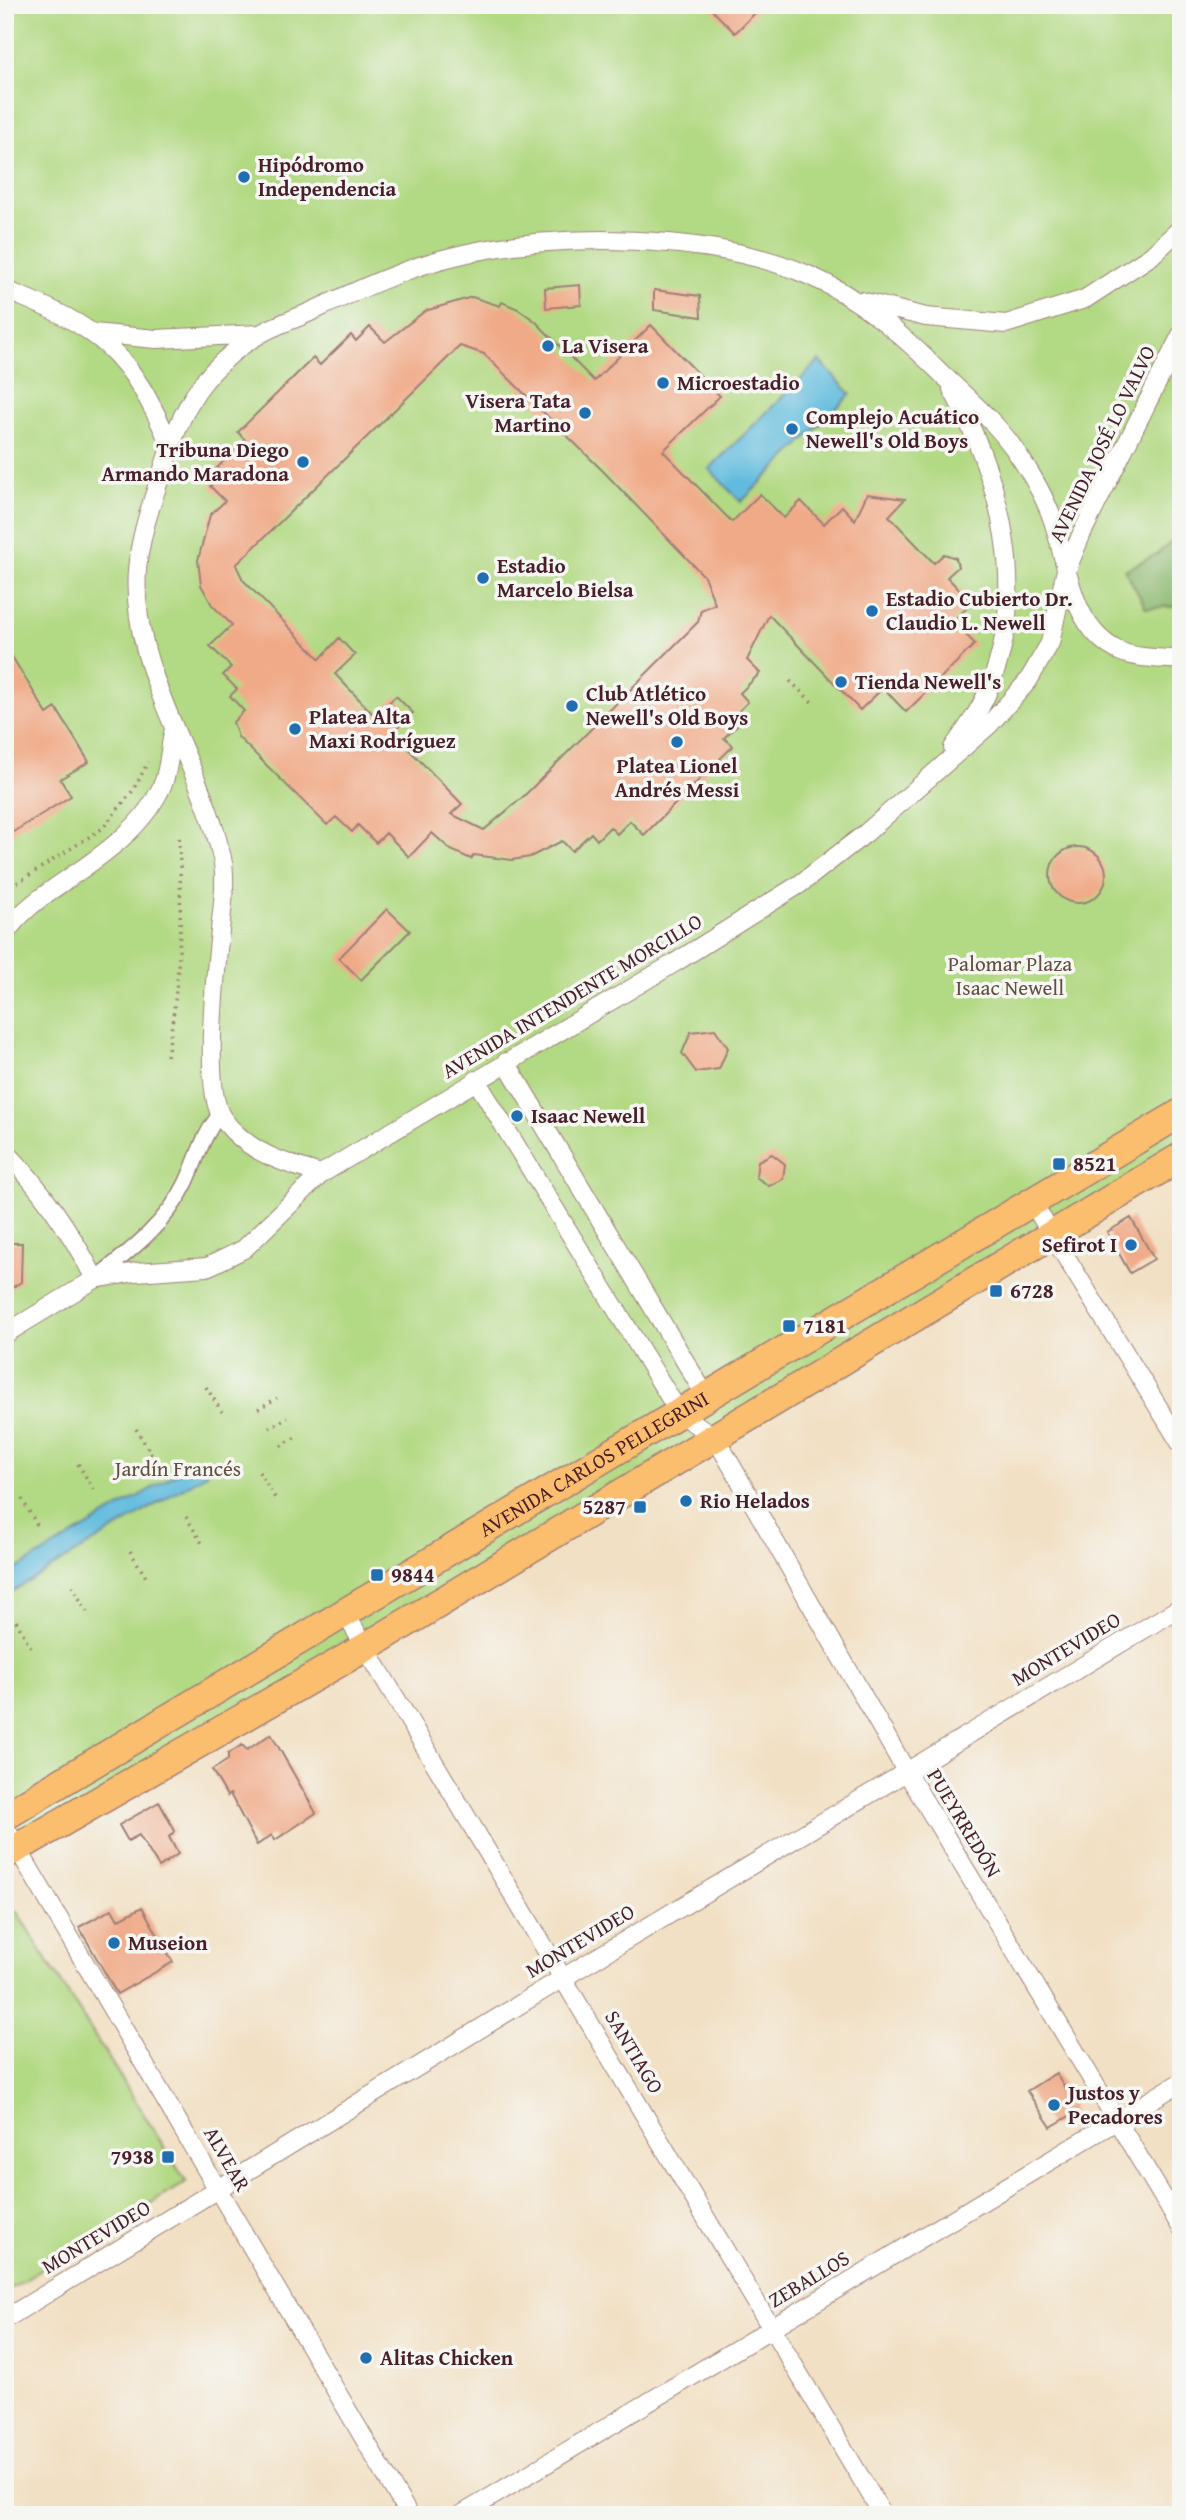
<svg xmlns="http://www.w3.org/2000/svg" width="1186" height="2520" viewBox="0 0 1186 2520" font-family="'Gentium Book Plus',serif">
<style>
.green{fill:#b2d983;stroke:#7e7c57;stroke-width:2}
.forest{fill:#8db971;stroke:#6c6c4e;stroke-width:2}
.water{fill:#60bbde;stroke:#556d84;stroke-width:2}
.building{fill:#f0aa88;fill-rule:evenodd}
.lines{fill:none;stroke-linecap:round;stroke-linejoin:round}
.pedestrian-casing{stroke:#9e8078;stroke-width:17}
.minor-casing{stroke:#9e8078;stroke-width:20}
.primary-casing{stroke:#9e8078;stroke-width:31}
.path{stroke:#9e8078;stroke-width:3.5;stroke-dasharray:2 5;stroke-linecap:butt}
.pedestrian{stroke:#fff;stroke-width:14}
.minor{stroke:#fff;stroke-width:18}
.primary{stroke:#fbbd6e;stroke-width:28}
.poi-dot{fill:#1f6fb2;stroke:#f6f6f2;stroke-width:2.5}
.labels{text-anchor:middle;stroke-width:7;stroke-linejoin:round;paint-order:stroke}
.poi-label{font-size:21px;font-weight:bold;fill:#4a1f2b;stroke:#f6f6f2;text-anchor:start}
.street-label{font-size:21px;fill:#4a1f2b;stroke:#f6f6f2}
.park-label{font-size:21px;fill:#644e41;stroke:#f6f6f2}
</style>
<rect width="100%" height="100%" fill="#f6f6f2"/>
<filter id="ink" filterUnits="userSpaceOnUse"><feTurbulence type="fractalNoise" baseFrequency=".0143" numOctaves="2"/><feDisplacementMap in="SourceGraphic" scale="14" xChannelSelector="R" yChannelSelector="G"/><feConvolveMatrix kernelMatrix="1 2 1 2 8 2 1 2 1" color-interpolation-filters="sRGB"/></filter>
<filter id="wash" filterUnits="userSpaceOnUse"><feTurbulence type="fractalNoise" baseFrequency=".00686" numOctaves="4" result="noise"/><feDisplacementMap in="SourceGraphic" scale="28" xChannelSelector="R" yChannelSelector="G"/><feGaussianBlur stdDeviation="1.57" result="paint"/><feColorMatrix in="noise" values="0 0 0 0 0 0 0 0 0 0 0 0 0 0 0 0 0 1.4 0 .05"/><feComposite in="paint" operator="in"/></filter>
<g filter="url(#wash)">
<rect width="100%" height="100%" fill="#f2e0c4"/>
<path class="green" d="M5 5H1181V1157L5 1855Z
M5 1908 17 1912 186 2182 5 2292Z"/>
<path class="forest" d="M1181 534V606L1146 608 1125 570 1157 554Z"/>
<path class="water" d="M819 361 851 394 741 502 709 469Z
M199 1460 208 1468 206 1474 5 1596V1576Z"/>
<g id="blocks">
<path class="building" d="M707 5H763L735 33Z
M580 285 581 305 546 308 545 288Z
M654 290 700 296 701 317 654 310Z
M472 297 500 306 502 302 518 309 535 321 594 381 651 325 720 396 663 451 732 522 760 494 784 518 801 501 824 524 842 506 855 520 867 494 905 499 889 516 934 563 944 554 956 558 958 567 947 577 972 603 953 621 975 644 906 712 883 688 860 710 769 615 747 660 760 673 740 693 748 702 732 718 738 724 724 738 733 746 644 835 630 821 617 834 610 827 597 840 591 833 572 851 562 841 530 857 512 860 474 855 471 859 451 850 432 833 409 857 386 833 376 843 358 825 352 832 336 817 327 825 238 737 233 722 244 711 230 696 237 689 223 675 231 667 210 646 232 625 212 605 201 585 198 560 210 515 225 501 210 486 223 474 217 468 245 440 238 432 313 358 320 365 351 335 356 341 370 327 385 342 425 311ZM460 346 484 354 604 472 704 576 715 604 701 610 698 622 524 796 484 830 451 814 462 804 392 732 413 713 396 696 375 716 335 674 355 655 339 638 320 659 243 580 236 565Z
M5 645 47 714 56 708 89 762 60 779 71 796 5 837Z
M1050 875a28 28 0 1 1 56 0a28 28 0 1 1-56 0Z
M387 909 410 931 361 980 339 958Z
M715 1029 728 1048 719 1069 696 1072 682 1053 691 1032Z
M772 1154 785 1164 783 1179 769 1186 756 1177 758 1161Z
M1131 1218 1154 1259 1130 1273 1107 1232Z
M5 1243H22L21 1282 5 1292Z
M271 1734 316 1813 275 1840 272 1835 257 1845 230 1794 227 1796 212 1770 228 1760V1754L242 1745 247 1750Z
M159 1802 175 1831 169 1837 178 1854 159 1867 139 1835 128 1841 119 1825Z
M142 1907 173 1962 117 1994 79 1927 112 1909 118 1920Z
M1056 2073 1071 2097 1073 2114 1051 2127 1027 2091Z"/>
</g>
</g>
<g filter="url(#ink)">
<use href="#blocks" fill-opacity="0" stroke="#9e8078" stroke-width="2"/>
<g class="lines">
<defs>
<path id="pedestrian" d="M96 1278C129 1252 167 1223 186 1183 198 1157 201 1139 219 1115"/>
<path id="minor" d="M5 290C101 327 130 352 171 447
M861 301 926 317 1006 324 1085 299 1151 256 1181 228
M93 333 156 339 260 334
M952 389C1000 478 1030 590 989 688 981 710 966 729 953 748
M5 934C19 912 44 895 66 880 103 855 147 825 164 781 169 766 170 748 173 733
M506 1062 707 1398
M476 1080 680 1414 715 1437 906 1771 1181 2227
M5 1151C42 1189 71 1232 95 1279
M321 1174C283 1163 247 1152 223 1119 202 1091 216 969 220 931 222 909 227 881 222 858 206 786 166 722 146 651 129 587 136 548 157 487 167 458 176 425 192 399 207 373 234 349 260 334 275 325 292 320 308 313 356 291 404 268 455 256 554 231 714 234 808 275 860 297 902 335 942 374 968 399 995 421 1015 450 1031 473 1046 498 1054 524 1068 567 1072 629 1119 651 1136 659 1162 658 1181 660
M1032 1202 1181 1444
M5 1334 95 1279 136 1272 207 1267 244 1249 321 1174 676 962 800 884 866 833 989 725 1028 681 1050 643 1065 574 1082 533 1181 335
M345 1613 883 2515
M5 1827 409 2515
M5 2319 563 1978 1181 1607
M461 2515 1181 2082"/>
<g id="primary">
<path id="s1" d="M5 1816 1181 1113"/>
<path d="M5 1855 366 1647 1181 1157"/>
</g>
</defs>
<use href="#pedestrian" class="pedestrian-casing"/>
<use href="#minor" class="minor-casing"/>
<use href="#primary" class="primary-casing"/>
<path class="path" d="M790 681 812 702
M17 883 103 828 134 789 148 762
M167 1056C181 975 182 915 179 833
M206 1387 222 1412
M258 1409 277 1398
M269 1428 288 1417
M136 1429 152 1455
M281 1446 299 1435
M78 1464 94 1490
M259 1472 277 1501
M22 1499 37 1525
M186 1517 203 1545
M130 1551 147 1579
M72 1586 89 1615
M16 1621 32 1649"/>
<use href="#pedestrian" class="pedestrian"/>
<use href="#minor" class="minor"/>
<use href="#primary" class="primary"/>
</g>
</g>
<g class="poi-dot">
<circle cx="244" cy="177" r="7"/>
<circle cx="548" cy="346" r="7"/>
<circle cx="663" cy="383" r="7"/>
<circle cx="585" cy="413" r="7"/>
<circle cx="792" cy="429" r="7"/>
<circle cx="303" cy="462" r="7"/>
<circle cx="483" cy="578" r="7"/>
<circle cx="872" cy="611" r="7"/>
<circle cx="841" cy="682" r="7"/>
<circle cx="572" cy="706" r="7"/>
<circle cx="295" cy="729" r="7"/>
<circle cx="677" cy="742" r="7"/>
<circle cx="517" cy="1116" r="7"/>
<rect x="1052" y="1157" width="14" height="14" rx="3.5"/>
<circle cx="1131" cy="1245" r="7"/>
<rect x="989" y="1284" width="14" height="14" rx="3.5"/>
<rect x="782" y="1319" width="14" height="14" rx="3.5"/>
<circle cx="686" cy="1501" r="7"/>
<rect x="633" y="1500" width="14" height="14" rx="3.5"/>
<rect x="370" y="1568" width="14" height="14" rx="3.5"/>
<circle cx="114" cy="1943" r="7"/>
<circle cx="1054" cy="2105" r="7"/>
<rect x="161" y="2150" width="14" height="14" rx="3.5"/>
<circle cx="366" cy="2358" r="7"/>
</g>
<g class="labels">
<g class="poi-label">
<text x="258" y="172">Hipódromo<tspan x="258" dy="24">Independencia</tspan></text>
<text x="562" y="353">La Visera</text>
<text x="677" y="390">Microestadio</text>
<text x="571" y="408" text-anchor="end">Visera Tata<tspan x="571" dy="24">Martino</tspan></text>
<text x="806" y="424">Complejo Acuático<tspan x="806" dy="24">Newell's Old Boys</tspan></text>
<text x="289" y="457" text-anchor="end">Tribuna Diego<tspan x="289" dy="24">Armando Maradona</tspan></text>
<text x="497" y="573">Estadio<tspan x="497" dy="24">Marcelo Bielsa</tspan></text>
<text x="886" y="606">Estadio Cubierto Dr.<tspan x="886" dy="24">Claudio L. Newell</tspan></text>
<text x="855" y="689">Tienda Newell's</text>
<text x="586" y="701">Club Atlético<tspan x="586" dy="24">Newell's Old Boys</tspan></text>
<text x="309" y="724">Platea Alta<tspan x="309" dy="24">Maxi Rodríguez</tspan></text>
<text x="677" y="773" text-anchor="middle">Platea Lionel<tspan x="677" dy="24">Andrés Messi</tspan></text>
<text x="531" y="1123">Isaac Newell</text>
<text x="1073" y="1171">8521</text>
<text x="1117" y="1252" text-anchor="end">Sefirot I</text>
<text x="1010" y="1298">6728</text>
<text x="803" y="1333">7181</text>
<text x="700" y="1508">Rio Helados</text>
<text x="626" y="1514" text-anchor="end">5287</text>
<text x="391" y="1582">9844</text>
<text x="128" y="1950">Museion</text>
<text x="1068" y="2100">Justos y<tspan x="1068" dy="24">Pecadores</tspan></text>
<text x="154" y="2164" text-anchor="end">7938</text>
<text x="380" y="2365">Alitas Chicken</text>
</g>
<g class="street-label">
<text transform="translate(1102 444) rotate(-64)" y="7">AVENIDA JOSÉ LO VALVO</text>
<text transform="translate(572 996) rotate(-31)" y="7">AVENIDA INTENDENTE MORCILLO</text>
<text dy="7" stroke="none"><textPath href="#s1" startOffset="686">AVENIDA CARLOS PELLEGRINI</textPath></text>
<text transform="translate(1066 1649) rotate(-31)" y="7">MONTEVIDEO</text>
<text transform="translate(964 1823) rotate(59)" y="7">PUEYRREDÓN</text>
<text transform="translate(580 1941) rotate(-31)" y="7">MONTEVIDEO</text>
<text transform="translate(634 2052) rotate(59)" y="7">SANTIAGO</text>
<text transform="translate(227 2159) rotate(60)" y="7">ALVEAR</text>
<text transform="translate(96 2237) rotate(-31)" y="7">MONTEVIDEO</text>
<text transform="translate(809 2279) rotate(-31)" y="7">ZEBALLOS</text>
</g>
<g class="park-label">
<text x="1010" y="971">Palomar Plaza<tspan x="1010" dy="24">Isaac Newell</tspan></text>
<text x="178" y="1476">Jardín Francés</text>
</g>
</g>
<rect width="1186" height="2520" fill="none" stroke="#f6f6f2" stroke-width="28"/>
</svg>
